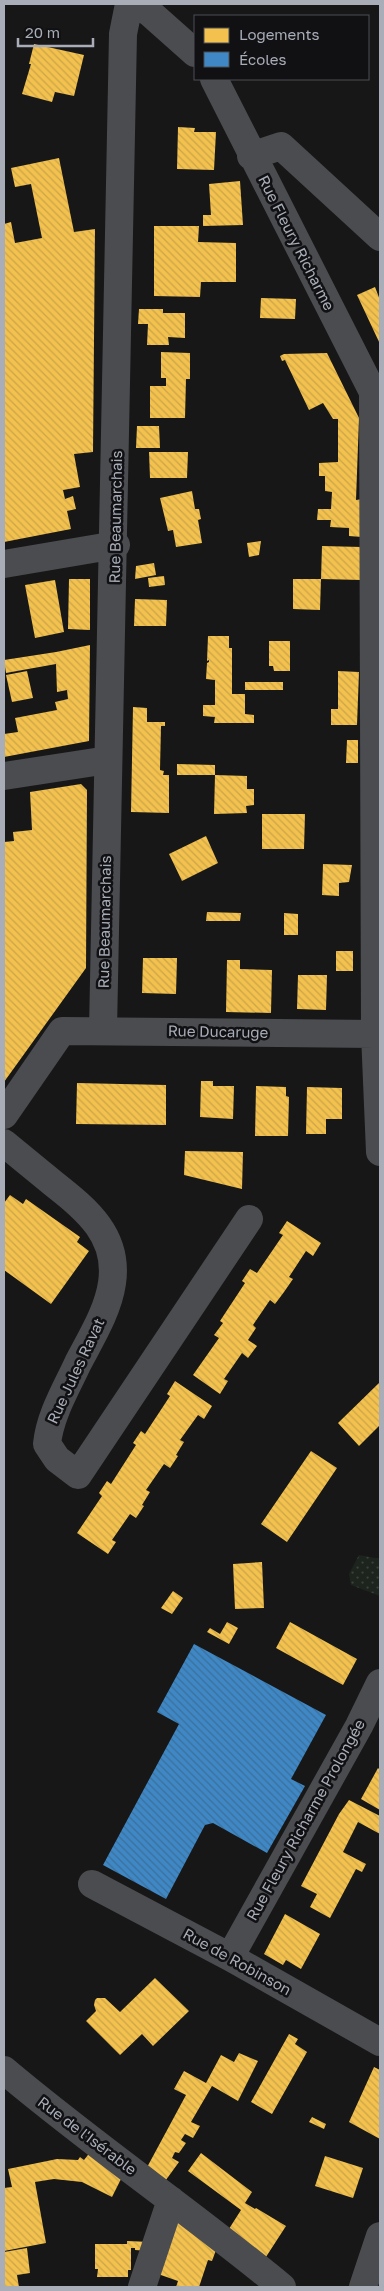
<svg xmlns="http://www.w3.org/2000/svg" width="384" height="2291" viewBox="0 0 384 2291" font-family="'Golos Text',sans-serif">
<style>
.garden{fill:url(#garden-dots)}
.homes{fill:url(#homes-back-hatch)}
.schools{fill:url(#schools-back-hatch)}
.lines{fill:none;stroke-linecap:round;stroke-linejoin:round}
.minor{stroke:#4b4c50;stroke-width:28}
.labels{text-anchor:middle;stroke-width:5;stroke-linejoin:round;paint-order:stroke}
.street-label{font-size:15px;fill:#a8adb8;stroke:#111113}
</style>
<defs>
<pattern id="garden-dots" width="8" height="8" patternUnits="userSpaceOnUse" patternTransform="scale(1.25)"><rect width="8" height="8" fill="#1d241e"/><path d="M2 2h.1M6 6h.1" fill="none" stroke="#3b413d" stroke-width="1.8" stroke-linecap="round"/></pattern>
<pattern id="homes-back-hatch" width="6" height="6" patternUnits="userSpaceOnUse" patternTransform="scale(1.25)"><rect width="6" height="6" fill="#f2c14e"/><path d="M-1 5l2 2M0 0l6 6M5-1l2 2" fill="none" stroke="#cca549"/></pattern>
<pattern id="schools-back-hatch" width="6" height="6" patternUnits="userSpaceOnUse" patternTransform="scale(1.25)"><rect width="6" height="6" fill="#3f88c5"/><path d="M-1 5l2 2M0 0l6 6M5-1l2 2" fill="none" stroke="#3b6f9a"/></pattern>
</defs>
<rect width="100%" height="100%" fill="#171717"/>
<path class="garden" d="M359 1555 380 1559V1596L351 1585 349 1574Z"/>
<path class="homes" d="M34 44 84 55 74 96 55 92 52 102 22 94 31 64H29Z
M178 127 195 128 194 132H216L214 170 177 169Z
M59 158 74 232 95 229 93 452 74 454 80 487 63 490 65 499 73 496 76 509 67 511 71 529 4 542V224L11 222 15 243 42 238 31 184 15 187 11 168Z
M240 181 243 225 203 226V215H211L209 184Z
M154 226H199L198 242 236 243V282H201L200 297 154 296Z
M375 287 380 300V344L357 295Z
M261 298 296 299 295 319 260 318Z
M139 309H163V313H185V338L168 337 169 345H147L148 324H138Z
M161 352 190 353V379H186L185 418H150V386H166V378H161Z
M327 353 359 418 356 500 363 499 362 537 349 536V528L330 527 331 520H317L318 509H331L332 492 325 491V476H319V463L338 462V419H333L323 403 309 410 285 360 282 361 280 356 284 354Z
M137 426H159L160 448H136Z
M149 452H188L187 478H150Z
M192 491 195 509H199L201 519 198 520 202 543 176 547 173 530 168 531 160 498Z
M261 541 259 555 249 557 247 543Z
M322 546 362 547 361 580 321 579Z
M154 563 156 575 135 579 136 566Z
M164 576 165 585 149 587 148 578Z
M69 579H90V630L68 629Z
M293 579H321L320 610 293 609Z
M55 580 64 632 35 638 25 585Z
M135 599 167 600 166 626H134Z
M208 636H229V648H232V694H245V714L254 715V723H214L215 717 203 716V705H215V680L206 679 207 663 209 662V660L207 661Z
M269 641H290V671H274L273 666H269Z
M90 645 89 741 4 757V734L18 732 15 718 57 710 55 702 68 699 67 690 57 692 56 664 6 673 4 660 56 652Z
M27 671 33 698 12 702 6 675Z
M338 671 359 672 357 725H331V709H338Z
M245 682H283V690H245Z
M133 707 147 708V722H165V726H161L160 770 164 771 163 775H169V813L131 812Z
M347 740H358V763H346Z
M177 764 215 765V775H177Z
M215 775 247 776V789H254V805L246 806 247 813 214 814Z
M81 784 87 790 86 968 4 1082V842L14 841 13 832 32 830 30 792Z
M262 814H305L304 849H262Z
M206 836 218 863 182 881 169 854Z
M323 864 352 865 349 882 339 883V896L322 895Z
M207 912 241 913 240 921H206Z
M284 913 298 914V935H284Z
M336 951H353V971H336Z
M143 958H177L176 994 142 993Z
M227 960H240V969L272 970 271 1013 226 1012Z
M298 975H327L326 1010 297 1009Z
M201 1081H213V1086H234L233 1119 200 1117Z
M77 1083 166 1085V1125L76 1124Z
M256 1086 286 1087V1096L289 1097 288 1136H255Z
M307 1087 342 1088V1119H326V1134H306Z
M185 1151 243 1152 242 1189 184 1175Z
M10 1195 23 1204 26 1199 80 1237 77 1242 89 1251 51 1304 4 1270V1203Z
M287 1221 321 1243 313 1256 306 1251 289 1277 293 1279 284 1292 275 1304 270 1300 253 1325 256 1328 248 1340 257 1346 248 1358 242 1353 224 1379 228 1381 220 1394 193 1375 219 1338 214 1335 223 1323 220 1321 245 1283 242 1281 250 1269 257 1273 283 1235 279 1233Z
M175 1381 212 1406 204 1419 198 1415 180 1440 184 1442 176 1455 178 1456 170 1468 164 1464 146 1490 150 1492 142 1505 144 1506 136 1518 130 1514 112 1540 116 1542 108 1554 77 1533 102 1496 99 1493 107 1481 111 1484 136 1445 133 1443 141 1431 145 1434 170 1396 167 1394Z
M380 1382V1425L359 1446 338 1423Z
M311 1451 337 1468 287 1542 261 1524Z
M262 1562 264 1608 235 1609 233 1564Z
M173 1591 183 1598 172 1614 161 1608Z
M227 1622 238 1628 229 1644 207 1632 210 1628 220 1634Z
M290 1622 357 1659 343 1685 276 1648Z
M378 1768 380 1770V1810L361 1799Z
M349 1800 380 1816V1834L358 1822 343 1852 366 1864 362 1872 356 1869 330 1918 310 1907 317 1894 301 1886 339 1814Z
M285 1914 320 1934 301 1969 286 1960 283 1965 264 1954Z
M155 1978 189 2011 153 2046 142 2034 120 2055 86 2021 96 2011 94 2005 95 2000 97 1998H105L120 2012Z
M289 2034 298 2039 295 2044 307 2052 272 2114 251 2102Z
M239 2053 258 2061 238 2101 212 2086 191 2122 200 2126 193 2138 185 2134 181 2140 186 2143 179 2153 175 2152 172 2158 179 2162 163 2184 145 2171 186 2095 174 2089 184 2071 206 2083 221 2055 234 2062Z
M374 2067 380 2070V2139L349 2122Z
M312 2117 326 2124 324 2129 309 2122Z
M91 2151 124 2173 112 2197 82 2182 54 2179 35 2182 46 2243 4 2251V2188L12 2187 8 2169 57 2159 78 2160 80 2157 84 2160Z
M201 2153 252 2192 245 2203 255 2209 256 2208 286 2226 264 2260 227 2232 241 2210 188 2171Z
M325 2156 363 2168 353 2198 315 2186Z
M175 2219 219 2242 212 2261 208 2260 199 2287H176L178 2281 158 2274Z
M127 2241 151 2242 148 2251 135 2250V2248H131V2270H128V2277H97L98 2269H95V2244H127Z
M27 2248 30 2273 17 2275 19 2287H4V2252Z"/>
<path class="schools" d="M194 1644 326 1715 291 1779 305 1786 267 1853 213 1823 205 1825 166 1899 103 1865 179 1724 157 1712Z"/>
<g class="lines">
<path class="minor" d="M136 4 150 13 195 53
M214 79 380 406
M251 156 281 146 380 237
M4 564 116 545
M4 776 108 760
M103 1030C112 698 118 366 123 34L129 4
M375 1034 380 1152
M4 1115 62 1031 375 1034 373 390
M4 1143C21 1157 37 1170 54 1184 87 1210 119 1236 112 1283 108 1311 91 1338 78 1363 66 1389 50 1415 47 1444L57 1459 78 1475 249 1219
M92 1884 230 1957 380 2042
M230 1957 359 1726 380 1683
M4 2070C94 2146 191 2212 282 2287
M142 2287 171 2200
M363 2287 380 2236"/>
</g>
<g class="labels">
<g class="street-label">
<text transform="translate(296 243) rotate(63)" y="5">Rue Fleury Richarme</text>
<text transform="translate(116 517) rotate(-89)" y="5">Rue Beaumarchais</text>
<text transform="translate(105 922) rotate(-89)" y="5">Rue Beaumarchais</text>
<text transform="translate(218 1032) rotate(1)" y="5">Rue Ducaruge</text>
<text transform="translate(76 1371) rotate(-65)" y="5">Rue Jules Ravat</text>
<text transform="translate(306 1820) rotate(-61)" y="5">Rue Fleury Richarme Prolongée</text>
<text transform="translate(237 1962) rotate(29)" y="5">Rue de Robinson</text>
<text transform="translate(87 2136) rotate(37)" y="5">Rue de l'Isérable</text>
</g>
</g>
<rect width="384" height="2291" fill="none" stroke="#a8adb8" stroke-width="10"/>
<rect x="194" y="15" width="175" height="65" fill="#111113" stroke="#4d4f55"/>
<rect x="204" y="28" width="25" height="15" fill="#f2c14e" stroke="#4d4f55"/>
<text x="239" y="40" font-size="15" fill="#a8adb8">Logements</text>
<rect x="204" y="52" width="25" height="15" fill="#3f88c5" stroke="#4d4f55"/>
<text x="239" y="65" font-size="15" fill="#a8adb8">Écoles</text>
<path d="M18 38v8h75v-8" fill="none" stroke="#a8adb8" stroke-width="2.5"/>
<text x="25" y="38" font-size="15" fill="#a8adb8" stroke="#111113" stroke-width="4" paint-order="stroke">20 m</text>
</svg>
